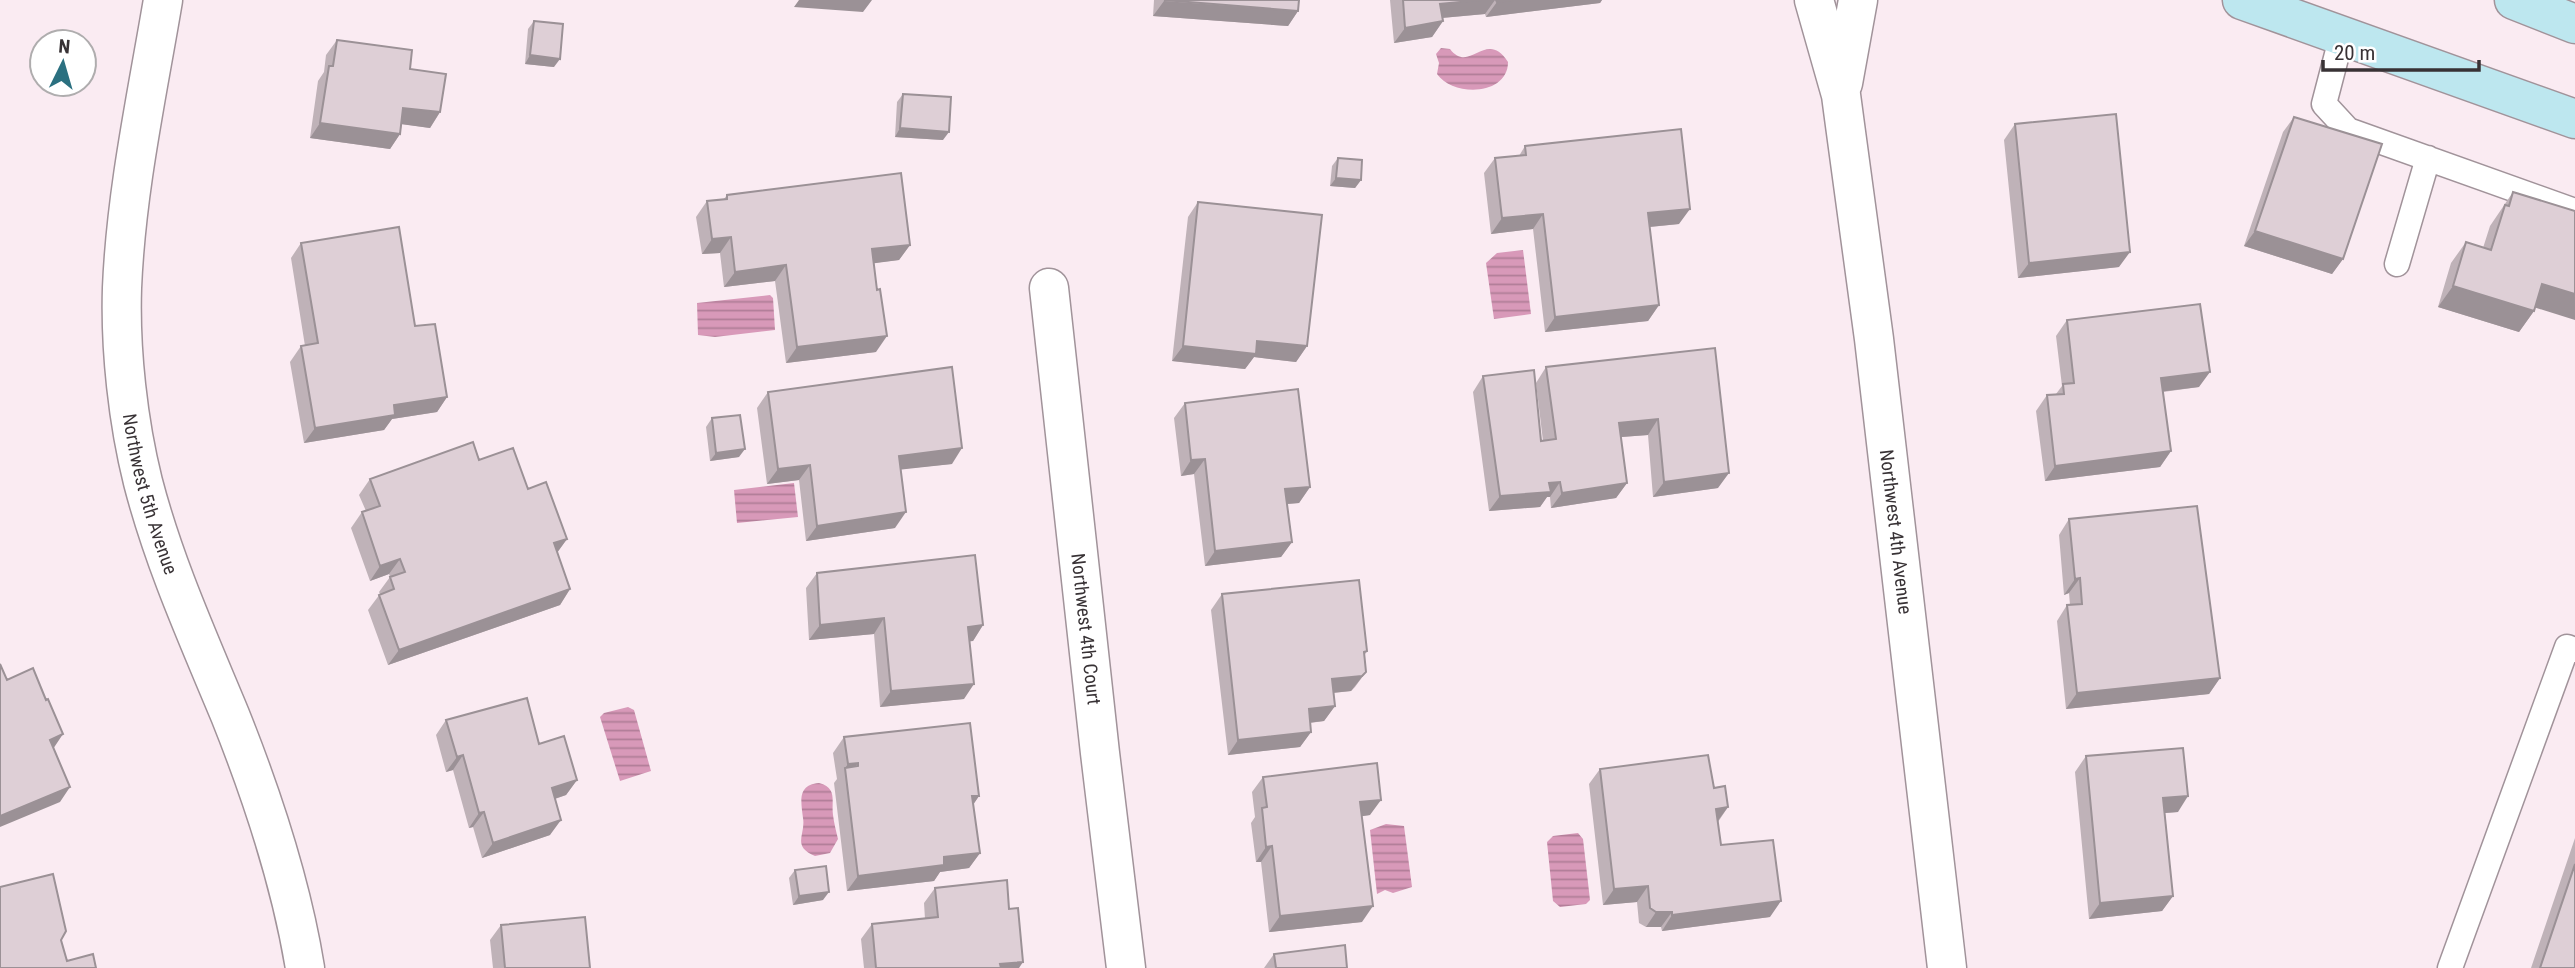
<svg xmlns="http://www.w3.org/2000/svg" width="2575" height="968" viewBox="0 0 2575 968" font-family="'Roboto Condensed',sans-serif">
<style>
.water{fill:url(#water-rules)}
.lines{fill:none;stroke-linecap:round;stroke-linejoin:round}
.lane-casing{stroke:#a1939a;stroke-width:27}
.street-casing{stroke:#a1939a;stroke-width:41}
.secondary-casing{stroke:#a1939a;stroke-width:41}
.lane{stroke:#fff;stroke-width:24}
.street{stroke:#fff;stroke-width:38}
.secondary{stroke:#bde7ef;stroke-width:38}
.wall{fill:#bfb2b8}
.shaded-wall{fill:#9b9196}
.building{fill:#decfd6;stroke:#9b9196;stroke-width:2}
.labels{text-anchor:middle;stroke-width:6;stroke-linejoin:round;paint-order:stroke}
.street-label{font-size:19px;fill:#383235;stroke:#fff}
</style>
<defs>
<pattern id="water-rules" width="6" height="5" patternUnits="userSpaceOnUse" patternTransform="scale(1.75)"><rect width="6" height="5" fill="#d899b9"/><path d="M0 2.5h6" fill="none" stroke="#b07d97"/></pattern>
</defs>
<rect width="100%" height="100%" fill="#faebf2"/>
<path class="water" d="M1441 48 1450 49C1470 75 1486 28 1508 62 1508 96 1453 97 1437 74L1439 63 1436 54Z
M1523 250 1531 314 1494 319 1486 263 1497 253Z
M770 295 773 298 775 330 715 337 698 335 697 303Z
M794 483 798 517 737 523 734 490Z
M628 707 634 710 651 771 620 781 600 717 604 713Z
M819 783C838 788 831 801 833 815 834 823 836 831 838 839L830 853 815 856C791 846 806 835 803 818 801 801 797 785 819 783Z
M1386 824 1404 826 1412 887 1393 893 1385 890 1377 894 1370 830Z
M1578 833 1583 839 1590 900 1586 904 1560 907 1553 901 1547 842 1553 836Z"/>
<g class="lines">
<defs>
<path id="lane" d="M2342 35 2324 104 2348 130 2575 211
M2397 264 2428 158
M2450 968 2567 647 2575 650"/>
<g id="street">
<path id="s1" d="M163 0C147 95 126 191 122 288 120 350 128 422 143 482 164 563 198 638 230 715 262 795 291 882 305 968"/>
<path id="s2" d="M1814 0 1841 95 1845 125 1874 339 1947 968"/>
<path d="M1843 83 1858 0"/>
<path id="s3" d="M1049 288 1100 753 1126 968"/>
</g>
<path id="secondary" d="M2242 0 2575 119
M2514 0 2575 24"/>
</defs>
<use href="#lane" class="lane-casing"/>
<use href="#street" class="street-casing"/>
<use href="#secondary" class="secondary-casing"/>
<use href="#lane" class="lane"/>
<use href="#street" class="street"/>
<use href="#secondary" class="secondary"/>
</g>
<path class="wall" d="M1154 0H1299L1298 11 1288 26 1153 16Z
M1390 0H1602L1600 3 1486 17 1485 14 1442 18 1443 21 1432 37 1394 43Z
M534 21 554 67 525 64 528 29Z
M337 40 410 69 440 112 430 128 402 124 400 134 390 149 310 138 318 81 324 72 326 55Z
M903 94 943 140 895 137 897 102Z
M2294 117 2343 259 2332 274 2244 246 2283 132Z
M2015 124 2119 267 2018 278 2004 140Z
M1525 146 1679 224 1650 227 1659 305 1648 321 1545 332 1533 229 1491 234 1484 173 1495 158 1519 156Z
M1338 158 1361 180 1355 188 1330 186 1332 166Z
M2513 192 2535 307 2534 311 2519 332 2438 307 2451 263 2466 242 2483 248 2490 226Z
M727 195 910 245 899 260 873 263 876 352 786 363 775 281 724 287 720 253 702 254 696 217 707 201 724 199Z
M1198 202 1307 346 1296 362 1254 357 1245 369 1172 361 1188 217Z
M301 243 415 326 447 397 437 412 392 419 384 430 304 443 290 362 301 346H305L291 258Z
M2067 320 2199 387 2163 392 2171 451 2160 467 2045 481 2036 411 2047 395 2056 394 2062 386 2056 336Z
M1715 348 1718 488 1653 497 1648 435 1621 437 1627 483 1616 498 1551 508 1550 497H1547L1540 507 1489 511 1473 392 1483 376 1541 441H1543L1536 383 1546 367Z
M768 392 952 464 900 469 895 528 806 541 799 480 767 484 757 408Z
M1185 403 1310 487 1299 503 1287 504 1292 542 1281 557 1205 566 1194 474 1181 476 1174 418Z
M712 418 739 457 710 461 706 427Z
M479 460 528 489 567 539 557 553 570 589 560 605 388 665 368 610 380 594 379 592 390 577 389 574 370 581 351 528 362 512 366 511 359 495 370 479Z
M2069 519 2220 678 2209 694 2066 709 2057 621 2067 605H2070L2069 593 2064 595 2059 535Z
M817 573 983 625 973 641H969L964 699 880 707 874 634 809 640 806 588Z
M1222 594 1367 651 1364 656 1366 672 1355 687 1351 691 1333 693 1335 706 1324 721 1310 723 1311 732 1300 747 1228 755 1211 610Z
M446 720 539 744 577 780 566 795 555 799 550 835 482 858 473 827 469 828 453 770 446 772 436 735Z
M844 737 979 796 973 804 980 853 969 868 940 872 934 881 847 891 834 783 837 779 833 753Z
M2086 756 2178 812 2165 813 2173 896 2162 911 2089 919 2075 772Z
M1600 769 1714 788 1728 807 1718 822 1721 845 1770 917 1662 931 1661 927H1646L1639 923 1637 902 1603 905 1589 784Z
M1263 777 1370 815 1362 816V922L1269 932 1261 862H1256L1251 823 1255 817 1252 792Z
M2575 838V968H2531Z
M795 870 823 900 793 905 789 878Z
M935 888 1009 909 1019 968H864L861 939 872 924 925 919 924 903Z
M501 925 590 968H493L490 940Z
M1274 954 1347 968H1264Z"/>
<path class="shaded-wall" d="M799 0H872L863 12 794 7Z
M1481 0H1495L1485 14 1430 19 1440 4Z
M1512 0H1602L1600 3 1486 17 1497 2Z
M1164 1 1298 11 1288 26 1153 16Z
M1443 21 1432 37 1394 43 1405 28Z
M530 55 560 59 554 67 525 64Z
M403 108 440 112 430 128 393 123Z
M320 123 400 134 390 149 310 138Z
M900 128 949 132 943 140 895 137Z
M1336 178 1361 180 1355 188 1330 186Z
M1690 209 1679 224 1638 228 1648 213Z
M1543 214 1533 229 1491 234 1502 218Z
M2255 231 2343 259 2332 274 2244 246Z
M731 237 720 253 702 254 712 239Z
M910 245 899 260 861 265 872 249Z
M2130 252 2119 267 2018 278 2029 263Z
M786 265 775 281 724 287 735 272Z
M2542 284 2575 294V320L2527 305Z
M2453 286 2534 311 2519 332 2438 307Z
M1659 305 1648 321 1545 332 1555 317Z
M887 336 876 352 786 363 797 347Z
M1257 341 1307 346 1296 362 1254 357 1245 369 1172 361 1183 346Z
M2210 372 2199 387 2150 393 2161 378Z
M447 397 437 412 392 419 384 430 304 443 315 428 394 405Z
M1658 419 1648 435 1608 438 1619 423Z
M962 448 952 464 888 471 899 456Z
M745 449 739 457 710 461 716 453Z
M2171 451 2160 467 2045 481 2055 466Z
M1205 459 1194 474 1181 476 1191 460Z
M810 465 799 480 767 484 778 469Z
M1729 473 1718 488 1653 497 1664 482Z
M1560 482 1550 497H1547L1540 507 1489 511 1500 496 1549 483Z
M1627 483 1616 498 1551 508 1562 493Z
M1310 487 1299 503 1274 505 1285 489Z
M906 512 895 528 806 541 817 526Z
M567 539 556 554 554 543Z
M1292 542 1281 557 1205 566 1215 551Z
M400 559 389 574 370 581 380 566Z
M2080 578 2069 593 2064 595 2075 579Z
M570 589 560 605 388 665 399 650Z
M884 618 874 634 809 640 820 625Z
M983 625 973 641 957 643 968 627Z
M1366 672 1351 691 1321 694 1332 679Z
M2220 678 2209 694 2066 709 2077 693Z
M974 684 964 699 880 707 891 691Z
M1335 706 1324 721 1298 724 1309 709Z
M1311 732 1300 747 1228 755 1238 740Z
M63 734 53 749 50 740Z
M463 755 453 770 446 772 457 757Z
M858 763 847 778 845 768 848 764Z
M577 780 566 795 542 803 552 788Z
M70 787 60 802 0 827V816Z
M972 796H979L969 811Z
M2188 796 2178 812 2152 814 2163 798Z
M1381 800 1370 815 1350 818 1360 802Z
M1728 807 1717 822 1716 809Z
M484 812 473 827 469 828 479 813Z
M561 820 550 835 482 858 493 843Z
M1272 846 1261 862H1256L1266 847Z
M980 853 969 868 940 872 934 881 847 891 858 876 944 857Z
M1648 886 1637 902 1603 905 1614 889Z
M829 892 823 900 793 905 799 896Z
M2173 896 2162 911 2089 919 2100 903Z
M1781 901 1770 917 1662 931 1672 915Z
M1373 906 1362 922 1269 932 1280 916Z
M1656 912H1672L1661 927H1646Z
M1023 962 1019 968H998L1000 964Z"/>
<path class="building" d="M1164 0H1299L1298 11Z
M1403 0H1481L1440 4 1443 21 1405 28Z
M1496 0H1512L1497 2Z
M534 21 563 24 560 59 530 55Z
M337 40 412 50 410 69 446 74 440 112 403 108 400 134 320 123 329 66H333Z
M903 94 951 97 949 132 900 128Z
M2116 114 2130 252 2029 263 2015 124Z
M2294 117 2382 144 2343 259 2255 231Z
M1681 129 1690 209 1648 213 1659 305 1555 317 1543 214 1502 218 1495 158 1526 155 1525 146Z
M1338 158 1362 160 1361 180 1336 178Z
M901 173 910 245 872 249 877 290 880 289 887 336 797 347 786 265 735 272 731 237 712 239 707 201 727 199V195Z
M2513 192 2575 211V294L2542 284 2534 311 2453 286 2466 242 2491 250 2505 205 2509 206Z
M1198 202 1322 215 1307 346 1257 341 1256 354 1183 346Z
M399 227 415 326 435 324 447 397 394 405 395 415 315 428 301 346 318 343 301 243Z
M2200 304 2210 372 2161 378 2171 451 2055 466 2047 395 2064 394 2063 384 2074 383 2067 320Z
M1715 348 1729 473 1664 482 1658 419 1619 423 1627 483 1562 493 1560 482 1549 483 1551 492 1500 496 1483 376 1534 370 1541 441 1556 439 1546 367Z
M952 367 962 448 899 456 906 512 817 526 810 465 778 469 768 392Z
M1298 389 1310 487 1285 489 1292 542 1215 551 1205 459 1191 460 1185 403Z
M740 415 745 449 716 453 712 418Z
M473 442 479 460 513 448 528 489 546 482 567 539 554 543 570 589 399 650 379 595 394 589 390 577 405 572 400 559 380 566 362 512 380 506 370 479Z
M2197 506 2220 678 2077 693 2067 605 2082 604 2080 578 2075 579 2069 519Z
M975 555 983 625 968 627 974 684 891 691 884 618 820 625 817 573Z
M1359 580 1367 651 1364 652 1366 672 1362 676 1332 679 1335 706 1309 709 1311 732 1238 740 1222 594Z
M0 664 7 680 33 668 46 700 48 699 63 734 50 740 70 787 0 816Z
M527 698 539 744 564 736 577 780 552 788 561 820 493 843 484 812 479 813 463 755 457 757 446 720Z
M970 723 979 796H972L980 853 944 857V865L858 876 845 768 858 766V763L848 764 844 737Z
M2183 748 2188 796 2163 798 2173 896 2100 903 2086 756Z
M1708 755 1714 788 1725 786 1728 807 1716 809 1721 845 1773 840 1781 901 1672 915V912H1656L1650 908 1648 886 1614 889 1600 769Z
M1377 763 1381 800 1360 802 1373 906 1280 916 1272 846 1266 847 1262 808 1267 807 1263 777Z
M2575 864V968H2540Z
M826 866 829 892 799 896 795 870Z
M53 874 66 931 61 940 67 961 93 954 96 968H0V887Z
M1007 880 1009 909 1018 908 1023 962 1000 964 1001 968H876L872 924 938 917 935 888Z
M585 917 590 968H505L501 925Z
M1345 945 1347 968H1276L1274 954Z"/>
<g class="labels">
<g class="street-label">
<text dy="7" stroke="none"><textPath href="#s1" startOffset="500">Northwest 5th Avenue</textPath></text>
<text dy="7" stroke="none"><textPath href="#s2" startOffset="539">Northwest 4th Avenue</textPath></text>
<text dy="7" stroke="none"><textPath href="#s3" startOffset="343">Northwest 4th Court</textPath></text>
</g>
</g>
<g transform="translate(63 63) rotate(5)"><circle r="33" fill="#ffffff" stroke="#afadae" stroke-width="2"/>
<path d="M0-5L12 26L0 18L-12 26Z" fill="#2b7080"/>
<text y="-10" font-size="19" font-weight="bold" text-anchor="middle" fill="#383235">N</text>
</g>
<path d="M2323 60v10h156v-10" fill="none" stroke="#383235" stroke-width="3.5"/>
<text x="2334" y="60" font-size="21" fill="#383235" stroke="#ffffff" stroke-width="5" paint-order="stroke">20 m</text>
</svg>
